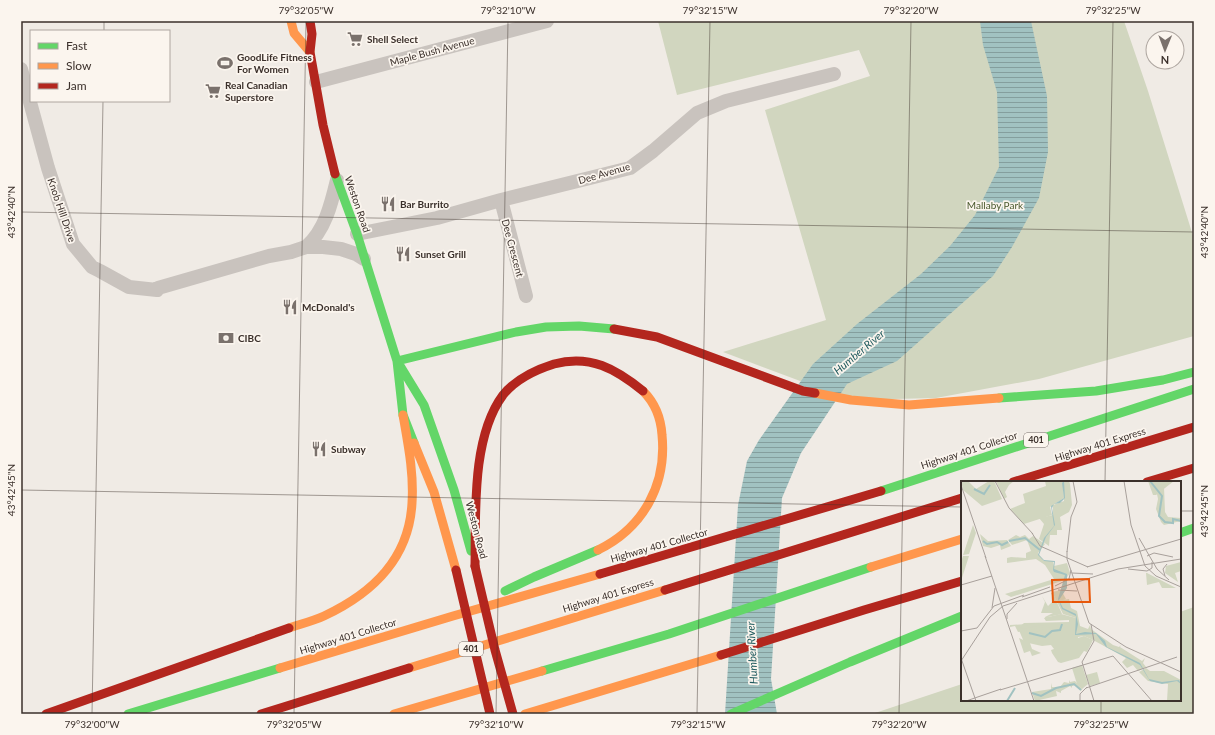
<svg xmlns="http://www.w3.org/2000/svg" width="1215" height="735" viewBox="0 0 1215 735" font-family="Lato,sans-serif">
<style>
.park{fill:#d1d6bf}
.water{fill:url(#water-rules)}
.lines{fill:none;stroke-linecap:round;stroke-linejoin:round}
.street{stroke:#c9c3be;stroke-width:14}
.fast{stroke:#63d668;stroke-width:9}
.slow{stroke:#ff974d;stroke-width:9}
.jam{stroke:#b3261e;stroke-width:9}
.jam-bridge{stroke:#b3261e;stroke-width:9}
.ticks{fill:none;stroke:#3b302b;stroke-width:1;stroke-opacity:0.45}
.labels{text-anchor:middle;stroke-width:3.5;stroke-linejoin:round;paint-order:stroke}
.shield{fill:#fbf5ee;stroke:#756b66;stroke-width:1}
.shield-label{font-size:9px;font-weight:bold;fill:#3b302b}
.poi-label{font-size:10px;font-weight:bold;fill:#3b302b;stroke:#fbf5ee;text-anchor:start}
.street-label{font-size:10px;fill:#3b302b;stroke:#fbf5ee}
.park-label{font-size:10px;fill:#4a5a2e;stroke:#fbf5ee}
.water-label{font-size:11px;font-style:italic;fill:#1f5a5e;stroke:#fbf5ee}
.inset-river{fill:none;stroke:#a1c2c1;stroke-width:2}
.inset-road{fill:none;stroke:#a8a09b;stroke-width:1}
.view{fill:#e8590c;fill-opacity:0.15;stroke:#e8590c;stroke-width:2}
.inset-edge{fill:none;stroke:#3b302b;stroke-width:2}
.neatline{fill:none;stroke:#3b302b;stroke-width:1.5}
.ticks-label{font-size:10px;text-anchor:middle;fill:#3b302b}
</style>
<defs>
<pattern id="water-rules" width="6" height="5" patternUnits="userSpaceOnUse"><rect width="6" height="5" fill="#a1c2c1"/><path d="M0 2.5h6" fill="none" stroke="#849e9d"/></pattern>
</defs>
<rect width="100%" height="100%" fill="#f0ebe5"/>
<path class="park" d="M658 21H1124L1148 91 1194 239V336L1039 379 936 398 851 400 723 352 826 320 765 110 870 76 859 50 677 95Z
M1194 607V714H872L962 684V700H1180V612Z"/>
<path class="water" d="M980 21H1031L1047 96 1048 152 1039 198 1012 247 993 276 897 361 847 384 801 453 782 498 771 679 777 714H725L738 505 747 461 759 440 813 364 857 324 921 274 950 246 975 215 999 167 997 92 983 45Z"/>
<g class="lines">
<path class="street" d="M21 69 48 168 73 244 92 267 100 271 129 287 157 290 158 288 269 256 291 252 306 247H323L341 249 356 254 364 259
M316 82 547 21
M501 200 526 296
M357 234 437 218 501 200 630 168 653 151 697 113 726 101 834 74
M306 247C325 230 331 205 337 180"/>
<path class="fast" d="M335 174 357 234 397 361 403 415 414 443
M397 361 516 332 546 327 579 326 614 329
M399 364 424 405 454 490 471 551
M999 398 1096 391 1163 380 1194 372
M881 491 1194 389
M1180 533 1194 528
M505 591 534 577 598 550
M542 671 669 634 871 567
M128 714 280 668
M731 714 850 662 962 616"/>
<path class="slow" d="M291 21 294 33 310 52
M815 393 851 400 909 405 999 398
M414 443 434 492 456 570
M598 550C643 528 667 485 662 435 661 419 655 403 643 391
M871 567 962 539
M289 628C301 624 313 621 324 616 373 593 409 559 412 503 414 473 408 444 403 415
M280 668 453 616 600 574
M409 668 665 590
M394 714 542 671
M525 714 721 655"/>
<path class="jam" d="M310 21 312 34 310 52 323 125 335 174
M614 329 657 337 803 391 815 393
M1013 482 1194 427
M1147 482 1194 468
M475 566C476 515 471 438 503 395 516 379 535 370 554 364 590 354 616 369 643 391
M600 574 881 491
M665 590 962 498
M721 655 864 610 962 581
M46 714 289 628
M261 714 409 668"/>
<path class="jam-bridge" d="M475 566 495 650 513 714
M456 570 490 714"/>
</g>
<path class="ticks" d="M104 31V21M21 212 1194 232M1105 482 1113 21M21 490 962 507M1180 511H1194M92 714 103 101M294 714 306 21M496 714 508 21M697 714 710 21M899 714 911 21M1101 714V700"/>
<defs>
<symbol id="supermarket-bare" viewBox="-9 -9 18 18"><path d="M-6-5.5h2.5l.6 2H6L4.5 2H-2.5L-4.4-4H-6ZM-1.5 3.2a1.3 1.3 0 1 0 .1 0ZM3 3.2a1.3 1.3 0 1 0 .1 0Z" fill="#7a716c" stroke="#fbf5ee" stroke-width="2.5" paint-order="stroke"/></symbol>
<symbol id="stadium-bare" viewBox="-9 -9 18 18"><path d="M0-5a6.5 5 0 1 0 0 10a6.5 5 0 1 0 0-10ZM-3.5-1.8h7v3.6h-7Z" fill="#7a716c" stroke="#fbf5ee" stroke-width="2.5" paint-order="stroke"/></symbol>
<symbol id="restaurant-bare" viewBox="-9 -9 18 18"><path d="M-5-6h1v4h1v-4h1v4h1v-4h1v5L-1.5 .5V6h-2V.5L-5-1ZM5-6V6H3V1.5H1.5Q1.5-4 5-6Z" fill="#7a716c" stroke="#fbf5ee" stroke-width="2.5" paint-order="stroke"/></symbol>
<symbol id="bank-bare" viewBox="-9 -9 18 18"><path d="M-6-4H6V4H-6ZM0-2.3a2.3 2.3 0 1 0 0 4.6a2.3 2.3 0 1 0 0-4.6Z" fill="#7a716c" stroke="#fbf5ee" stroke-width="2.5" paint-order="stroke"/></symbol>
</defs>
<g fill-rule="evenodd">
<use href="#supermarket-bare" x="344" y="28" width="22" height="22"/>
<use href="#stadium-bare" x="214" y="52" width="22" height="22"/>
<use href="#supermarket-bare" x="202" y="80" width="22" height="22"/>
<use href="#restaurant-bare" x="377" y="193" width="22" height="22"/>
<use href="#restaurant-bare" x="392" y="243" width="22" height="22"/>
<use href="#restaurant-bare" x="279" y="296" width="22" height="22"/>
<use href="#bank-bare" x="215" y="327" width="22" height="22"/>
<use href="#restaurant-bare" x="308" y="438" width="22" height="22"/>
</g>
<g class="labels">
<g class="shield">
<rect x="1024" y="433" width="24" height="14" rx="3"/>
<rect x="459" y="642" width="24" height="14" rx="3"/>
</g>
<g class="shield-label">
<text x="1036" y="443">401</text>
<text x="471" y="652">401</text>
</g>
<g class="poi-label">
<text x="367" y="43">Shell Select</text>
<text x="237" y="61">GoodLife Fitness<tspan x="237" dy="12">For Women</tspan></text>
<text x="225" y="89">Real Canadian<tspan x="225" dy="12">Superstore</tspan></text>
<text x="400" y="208">Bar Burrito</text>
<text x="415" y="258">Sunset Grill</text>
<text x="302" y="311">McDonald's</text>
<text x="238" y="342">CIBC</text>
<text x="331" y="453">Subway</text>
</g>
<g class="street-label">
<text transform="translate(432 51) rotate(-15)" y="4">Maple Bush Avenue</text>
<text transform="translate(604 173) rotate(-16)" y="4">Dee Avenue</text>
<text transform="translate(358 204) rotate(71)" y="4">Weston Road</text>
<text transform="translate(62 210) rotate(71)" y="4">Knob Hill Drive</text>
<text transform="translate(513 248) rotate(75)" y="4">Dee Crescent</text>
<text transform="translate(1100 444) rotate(-17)" y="4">Highway 401 Express</text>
<text transform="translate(969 450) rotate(-18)" y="4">Highway 401 Collector</text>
<text transform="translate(477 530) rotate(75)" y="4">Weston Road</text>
<text transform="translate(659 545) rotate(-16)" y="4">Highway 401 Collector</text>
<text transform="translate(608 595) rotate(-17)" y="4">Highway 401 Express</text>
<text transform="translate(348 636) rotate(-17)" y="4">Highway 401 Collector</text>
</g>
<g class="park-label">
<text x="995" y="209">Mallaby Park</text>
</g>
<g class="water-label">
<text transform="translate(859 352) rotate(-40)" y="4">Humber River</text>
<text transform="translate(752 653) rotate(-93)" y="4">Humber River</text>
</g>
</g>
<g transform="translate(961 481)">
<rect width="220" height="220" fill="#f0ebe5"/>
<path d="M84 0H102L103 17 89 26 91 34 63 43 49 28 64 22 62 13 85 5ZM187 0H213L195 14H192ZM12 44 15 52 8 73 2 74ZM2 75H8L0 100V81ZM220 81V90L214 92 217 101 204 92 205 85ZM100 133 115 137 117 157 123 155 132 159 126 171 123 170 118 177 100 182 97 181 91 172 90 169 93 168 90 164 81 165 63 161 57 147 63 142 108 141V139L85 140 83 137Z" fill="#d1d6bf"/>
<path d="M90 112H92L101 133 87 136 85 140 84 136 92 132H80L84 121 81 115 87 125 93 119ZM82 142 59 145 61 148 82 144 94 148H86L84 153 77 151 85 155 84 157 68 153 81 149 82 146 57 151 54 145 49 146V144Z" fill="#d1d6bf"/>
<path d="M121 184 127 203 121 208 116 203 111 187ZM136 191 139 202 129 205 125 194Z" fill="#d1d6bf"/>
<path d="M0 0H7L15 8 28 0H33L41 18 21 25 2 9ZM35 0H53L48 4 44 11 46 16 43 18ZM103 0H108L109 3 111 24 108 31 99 36 101 49H96V54H89L88 65 78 58 83 43 78 37 92 34V24L103 20ZM203 6 204 31 207 36 220 37V40L203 44 200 41 195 28 197 18 195 8ZM19 53 27 60 46 59 50 65 40 69 39 64 30 67 22 65ZM55 54 59 56 64 54 68 58 72 55 84 63 77 72 83 80H92L93 85 106 82 109 92 104 99 50 116 44 113 93 98 84 84 75 78 46 82V77L50 76 65 77V72L70 70 66 59 51 64 47 59ZM185 92H186L215 107H201L198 101 186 104ZM100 109 105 118 102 119 108 118 110 127 116 130 119 145 127 148 129 144 130 148 152 164 158 166 160 164 159 166 181 180 184 177 182 182 185 186 177 190 172 184 166 187 161 181 165 177 132 159 123 155 111 157 115 137 102 133 91 111ZM58 157 69 162 71 168 80 172 71 175 69 170 63 172ZM185 187 189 190H203L220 199V220H206L207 203 187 200 178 191ZM108 199 109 201 114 200 121 208 120 210 114 204 111 205V207L109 205 100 210V212L95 210 96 215 74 220 71 211 90 208V202L91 206H99L103 201 108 202Z" fill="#d1d6bf"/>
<path d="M103 0 104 17 99 22 93 23 91 27 94 44 85 56 78 74 83 79 94 80 93 88 106 93V107L98 119 102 127 115 133 117 143 115 153 124 151 135 152 144 160 146 166 179 182 188 198 201 201 218 199 220 203 216 200 201 203 189 200 179 184 145 166 135 153 114 154 115 135 101 128 97 118 104 94 93 91 92 89 93 81 83 80 77 74 83 57 93 45 90 25 103 17 101 2Z" fill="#a1c2c1"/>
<path class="inset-river" d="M189 0 201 15 198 35 204 41 212 42V38L220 40M13 8 23 13 29 4M22 60 26 63 36 61 41 64 47 61M48 60 64 57 79 69M68 152 84 156 91 150 99 149 101 143M71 212 80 215 95 207 113 203 120 209M46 220 54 207"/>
<path class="inset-road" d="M34 0 48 27 72 53M163 0 170 44 184 85 195 95 220 106M0 4 25 77M71 52 79 65 127 86M178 57 196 88 208 99M106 70V78L128 142 165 166 220 191M106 71 110 36 116 21 112 0M24 75 73 220M186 75 193 72 212 76M126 86 220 58M167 88 186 90 191 87V81M111 92 132 93M204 95 202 88 206 83M0 104 31 95M94 105 108 98 110 89M97 109 116 110M61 116 89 106M31 127 34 107M46 138V133L56 122M130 143 133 160 121 181 133 220M0 150 16 147 33 125 63 114M0 177 15 220M0 180 29 136 42 125 157 88 220 78M125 207 216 176M39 209 152 175 191 220M5 220 40 208M119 220V213L126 206"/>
<path class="view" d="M128 98 129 121H92L91 99Z"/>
<rect width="220" height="220" class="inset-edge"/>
</g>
<rect width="1215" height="735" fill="none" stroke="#fbf5ee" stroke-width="44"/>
<rect x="30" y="30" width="140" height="72" fill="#fbf5ee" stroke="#aea6a0"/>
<rect x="38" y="43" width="20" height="6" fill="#63d668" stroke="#aea6a0"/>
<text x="66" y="50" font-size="12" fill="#3b302b">Fast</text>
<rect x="38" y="63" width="20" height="6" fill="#ff974d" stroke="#aea6a0"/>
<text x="66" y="70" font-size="12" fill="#3b302b">Slow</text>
<rect x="38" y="83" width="20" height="6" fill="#b3261e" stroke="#aea6a0"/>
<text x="66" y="90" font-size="12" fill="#3b302b">Jam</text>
<g transform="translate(1165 50) rotate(181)"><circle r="19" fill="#fbf5ee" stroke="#aea6a0"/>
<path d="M0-3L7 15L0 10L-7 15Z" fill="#7a716c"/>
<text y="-6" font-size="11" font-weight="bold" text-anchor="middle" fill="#3b302b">N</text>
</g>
<rect x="22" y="22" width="1171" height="691" class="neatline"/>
<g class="ticks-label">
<text x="306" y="14">79°32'05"W</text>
<text x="508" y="14">79°32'10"W</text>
<text x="710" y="14">79°32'15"W</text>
<text x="911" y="14">79°32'20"W</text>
<text x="1113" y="14">79°32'25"W</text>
<text transform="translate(11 212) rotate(-90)" y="4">43°42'40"N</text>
<text transform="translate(1204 232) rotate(-90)" y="4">43°42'40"N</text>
<text transform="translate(11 490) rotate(-90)" y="4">43°42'45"N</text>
<text transform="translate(1204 511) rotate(-90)" y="4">43°42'45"N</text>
<text x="92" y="728">79°32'00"W</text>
<text x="294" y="728">79°32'05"W</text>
<text x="496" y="728">79°32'10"W</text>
<text x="698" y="728">79°32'15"W</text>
<text x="899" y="728">79°32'20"W</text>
<text x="1101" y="728">79°32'25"W</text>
</g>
</svg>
